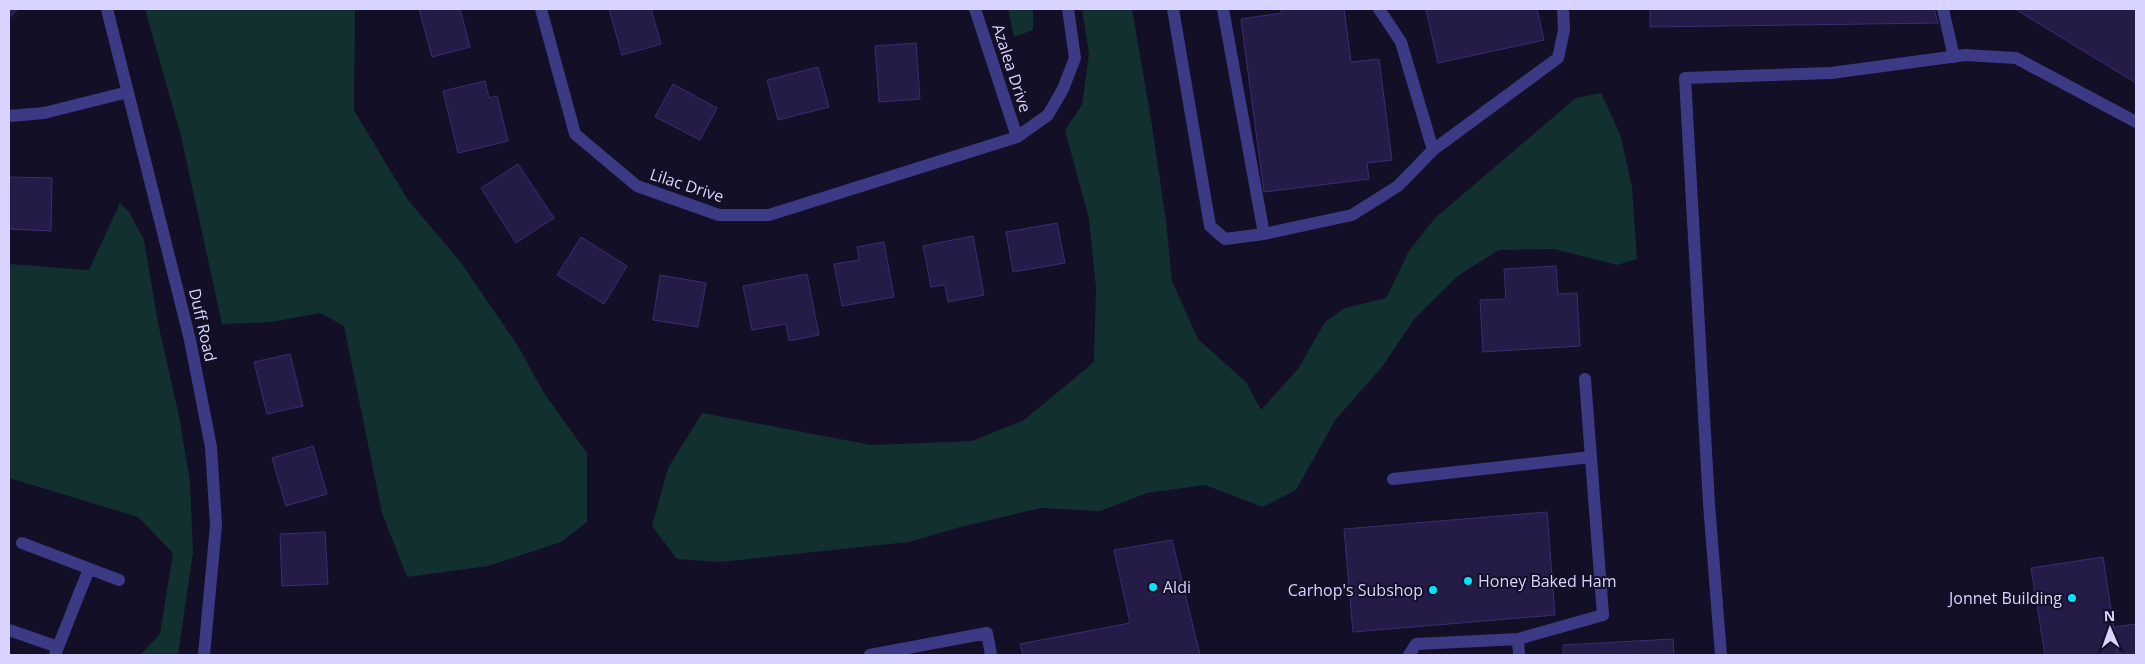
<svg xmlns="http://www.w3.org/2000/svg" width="2145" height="664" viewBox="0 0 2145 664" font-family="'Open Sans',sans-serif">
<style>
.green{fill:#12302f}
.building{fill:#241b47;stroke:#3b2d73}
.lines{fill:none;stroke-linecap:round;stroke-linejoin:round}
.minor{stroke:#3d3a85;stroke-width:12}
.poi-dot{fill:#00e5ff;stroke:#130f26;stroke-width:2}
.labels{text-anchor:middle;stroke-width:4;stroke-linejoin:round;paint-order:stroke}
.street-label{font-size:16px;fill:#d9d4ff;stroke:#130f26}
.poi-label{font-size:16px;fill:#d9d4ff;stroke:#130f26;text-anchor:start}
</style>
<rect width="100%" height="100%" fill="#130f26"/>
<path class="green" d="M145 9H355L354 110 408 200 459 260 518 346 544 393 587 453V522L561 542 488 566 407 577 382 513 344 326 320 313 272 322 222 324 181 136Z
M1008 9H1033V30L1014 37Z
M1082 9H1132L1151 119 1166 221 1172 281 1198 339 1246 382 1261 410 1298 369 1325 322 1345 308 1386 298 1409 251 1435 218 1576 98 1601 93 1620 134 1632 186 1637 259 1617 265 1554 249 1499 250 1459 275 1415 318 1382 367 1336 419 1296 490 1263 507 1205 485 1147 493 1100 511 1041 508 960 527 909 542 720 562 677 559 652 526 668 468 702 413 871 445 972 441 1024 420 1094 362 1096 288 1089 219 1065 130 1082 105 1089 54Z
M120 203 129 212 144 240 158 323 179 416 190 482 193 552 178 655H140L160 634 173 553 138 517 9 478V264L89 270Z"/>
<path class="building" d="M9 9H18L9 18Z
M419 9H460L470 47 432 57Z
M609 9H651L661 44 622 55Z
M1281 9H1344L1351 62 1379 59 1392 160 1367 163 1369 179 1264 192 1241 19 1282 13Z
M1426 9H1537L1544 40 1438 63Z
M1650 9H1934L1938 23 1650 27Z
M2015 9H2136V83Z
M916 43 920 99 879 102 875 46Z
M818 67 829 107 778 120 767 80Z
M485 81 489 98 497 96 508 141 458 153 443 91Z
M673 84 717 108 700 140 655 117Z
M518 164 554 218 516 243 481 188Z
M9 177 52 178 51 231 9 229Z
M1057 223 1065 263 1013 272 1006 232Z
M973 236 984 295 948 302 945 285 931 287 923 246Z
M581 237 627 266 604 304 557 275Z
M884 242 894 297 842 306 834 264 859 260 857 247Z
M1556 266 1558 294 1577 293 1580 346 1483 352 1480 300 1506 299 1504 269Z
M807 274 819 335 789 341 786 324 752 330 743 286Z
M660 275 706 283 698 327 653 320Z
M290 354 303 406 267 414 254 362Z
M313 446 327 494 286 506 272 458Z
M1547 512 1555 615 1353 632 1344 529Z
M325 532 328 584 282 586 280 534Z
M1172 540 1200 655H1023L1020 644 1130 623 1114 550Z
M2103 557 2118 655H2045L2031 568Z
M2136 624V655H2118L2113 627Z
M1673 639 1674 655H1563V645Z"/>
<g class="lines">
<path class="minor" d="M107 9 190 340 211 447 216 525 204 655
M541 9 575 134 637 186 719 215H769L1017 137 1048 115 1063 89 1075 58 1068 9
M975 9 1017 137
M1173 9 1210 226 1225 239 1264 234 1223 9
M1379 9 1401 42 1433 150 1558 58 1564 30 1563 9
M1943 9 1954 57
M9 116 44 113 128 92
M1264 234 1352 215 1398 186 1433 150
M1393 479 1591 457
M22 543 119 580
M9 630 58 647 55 655
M1518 639 1519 655
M58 647 89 569
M870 655 987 633 991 655
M1409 655 1416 644 1518 639 1603 615 1585 379
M1721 655 1709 504 1685 78 1831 73 1965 55 2016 58 2136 122"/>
</g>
<g class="poi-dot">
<circle cx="1468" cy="581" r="5"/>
<circle cx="1153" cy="587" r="5"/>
<circle cx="1433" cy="590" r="5"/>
<circle cx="2072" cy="598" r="5"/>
</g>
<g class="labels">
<g class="street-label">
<text transform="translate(1012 68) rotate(72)" y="6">Azalea Drive</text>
<text transform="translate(687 185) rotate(18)" y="6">Lilac Drive</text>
<text transform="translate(203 325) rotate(77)" y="6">Duff Road</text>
</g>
<g class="poi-label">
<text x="1478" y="587">Honey Baked Ham</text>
<text x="1163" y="593">Aldi</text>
<text x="1423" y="596" text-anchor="end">Carhop's Subshop</text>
<text x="2062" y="604" text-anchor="end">Jonnet Building</text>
</g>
</g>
<rect width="2145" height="664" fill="none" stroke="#d9d4ff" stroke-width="20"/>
<g transform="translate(2110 629) rotate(358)" stroke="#130f26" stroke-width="4" paint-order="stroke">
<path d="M0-4L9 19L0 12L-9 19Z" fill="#d9d4ff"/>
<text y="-8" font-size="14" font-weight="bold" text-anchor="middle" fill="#d9d4ff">N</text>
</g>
</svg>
